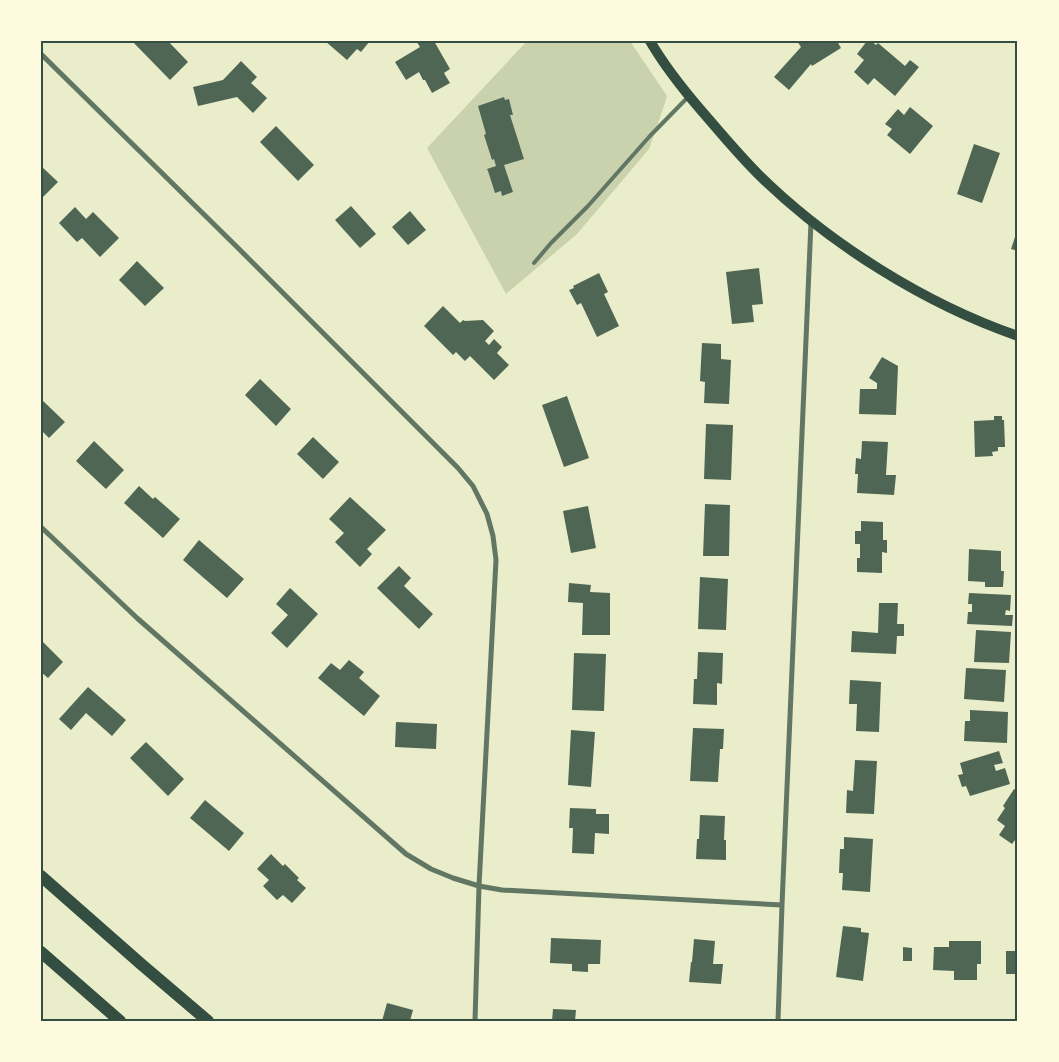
<svg xmlns="http://www.w3.org/2000/svg" width="1059" height="1062" viewBox="0 0 1059 1062" font-family="'Varela Round',sans-serif">
<style>
.green{fill:#cad2ad}
.building{fill:#4f6655}
.lines{fill:none;stroke-linecap:round;stroke-linejoin:round}
.service{stroke:#617663;stroke-width:4}
.minor{stroke:#617663;stroke-width:5}
.secondary{stroke:#344e41;stroke-width:10}
.primary{stroke:#344e41;stroke-width:12}
.neatline{fill:none;stroke:#344e41;stroke-width:2}
</style>
<rect width="100%" height="100%" fill="#e9edc9"/>
<path class="green" d="M527 41H630L667 96 664 106 649 149 577 234 506 294 427 148Z"/>
<path class="building" d="M132 41H168L188 62 170 80Z
M325 41H370L361 52 357 49 347 60Z
M416 41H434L450 69 444 73 450 83 432 93 425 80H423L419 72 406 80 395 62 420 47Z
M797 41H837L841 48 812 66 811 64 789 90 774 77 801 47Z
M867 41H871L876 45 878 43 905 66 910 60 919 67 895 96 874 78 868 85 854 72 864 60 857 54Z
M241 61 257 77 251 83 267 98 253 113 237 97 198 106 193 87 223 80Z
M504 97 505 100 509 99 513 115H510L524 159 504 165 513 192 502 196 501 191 495 193 488 171 487 169 496 166 494 159 492 160 484 135 486 134 478 106Z
M910 107 933 126 910 154 887 135 892 129 885 124 898 109 904 115Z
M276 126 314 165 298 181 260 142Z
M974 144 1000 153 982 203 957 194Z
M41 166 58 182 41 199Z
M351 206 376 234 360 248 335 220Z
M75 207 86 219 93 212 119 238 100 257 82 238 77 242 59 223Z
M410 211 426 230 408 245 392 227Z
M1018 228V251L1011 249Z
M137 261 164 288 145 306 119 280Z
M759 268 763 304 752 305 754 322 732 324 726 272Z
M599 273 608 292 604 294 619 326 597 337 581 303 577 305 569 290 574 288 573 286Z
M443 306 460 323 463 320 465 321 483 320 494 331 485 341 489 345 494 339 502 347 497 353 509 365 494 380 470 356 465 361 456 352 453 355 424 326Z
M702 343 721 344V359L731 360 729 404 704 403 705 382 700 381Z
M882 357 898 366 896 415 859 414 860 389H877V383L869 378Z
M260 379 291 409 276 426 245 395Z
M567 396 589 458 564 467 542 405Z
M41 399 65 422 49 438 41 430Z
M994 416H1002V420H1004L1005 447H998V451L992 452 993 456 975 457 974 421 994 420Z
M706 424 733 425 731 480 704 479Z
M313 437 339 462 323 479 297 454Z
M94 441 124 470 106 489 76 461Z
M862 441 888 442 886 475H896L894 495 857 493 858 474H855L856 458 861 459Z
M139 486 153 499 155 497 180 519 163 538 124 503Z
M350 497 386 530 367 549 372 554 360 567 335 542 344 533 329 519Z
M705 504 730 505 729 556H703Z
M588 506 596 548 571 553 563 511Z
M861 521 883 522V540H887V553L882 552V573L857 572V558H860V544H855V531H861Z
M199 540 244 579 227 598 183 560Z
M969 549 1001 551V571H1004L1003 587H985V582L968 581Z
M399 566 411 578 404 586 433 614 419 629 377 588Z
M700 577 728 579 726 630 698 629Z
M569 583 591 585 590 592 610 593V635H582L583 603 568 602Z
M290 588 318 614 287 648 271 633 288 615 276 604Z
M969 593 1011 595 1010 611 1006 610 1005 615H1013L1012 626 967 624 968 612H972V604H968Z
M879 603H898L897 624H904V636H897L896 654 851 652 852 631 878 633Z
M976 630 1011 632 1009 663 974 662Z
M41 640 63 662 48 678 41 672Z
M698 652 723 653 722 684 717 683V705L693 704 694 679H697Z
M574 653 606 654 604 711 572 710Z
M349 660 364 672 359 678 380 696 364 716 318 678 331 663 340 670Z
M966 668 1006 670 1004 702 964 699Z
M850 680 881 682 879 732 856 731 857 704H849Z
M88 687 126 720 112 736 86 713 71 730 59 719Z
M970 710 1008 712 1007 743 964 741 965 721H970Z
M396 722 437 724 436 749 395 747Z
M693 728 724 729 723 749H720L718 782 690 781Z
M571 730 595 732 591 787 568 785Z
M146 742 184 779 168 796 130 758Z
M999 751 1003 763 994 765 996 771 1005 768 1010 784 970 796 966 786 962 787 958 775 963 774 960 763Z
M855 760 877 761 874 814 846 813 847 790 853 791Z
M1014 789 1018 791V836L1012 844 999 835 1005 826 997 820 1005 808 1003 806Z
M205 800 244 833 229 851 190 818Z
M570 808 596 809V814H609V834L595 833 594 854 572 853 573 828H569Z
M700 815 725 816 724 840H726V860L696 859 697 839H699Z
M844 837 873 839 870 892 842 890 843 873H839L840 849H844Z
M271 854 283 866 285 864 299 878 297 880 306 888 292 903 283 895 277 900 263 886 269 880 257 869Z
M843 926 861 928V932L869 933 863 981 836 977Z
M551 938 601 940 600 964H588V972L572 971V964L550 963Z
M694 939 715 941 713 964H723L721 984 689 982 691 962H692Z
M949 941H981V964H977V980H954V971L933 970 934 947H949Z
M903 947 912 948V961H903Z
M1006 951H1018V974H1006Z
M387 1003 413 1010 410 1021H382Z
M553 1009 576 1010 575 1021H552Z"/>
<g class="lines">
<path class="service" d="M534 263 551 243 588 206 649 137 689 96"/>
<path class="minor" d="M41 54 237 247 458 468 473 486 487 514 493 536 496 560 479 886 475 1021
M41 527 137 618 406 854 431 869 453 878 479 886 502 890 782 905
M778 1021 782 905 811 222"/>
<path class="secondary" d="M650 41C664 65 682 88 700 109 719 131 737 153 758 174 828 243 925 304 1018 336"/>
<path class="primary" d="M41 876 141 964 208 1021
M41 952 120 1021"/>
</g>
<rect width="1059" height="1062" fill="none" stroke="#fefae0" stroke-width="85"/>
<rect x="42" y="42" width="974" height="978" class="neatline"/>
</svg>
